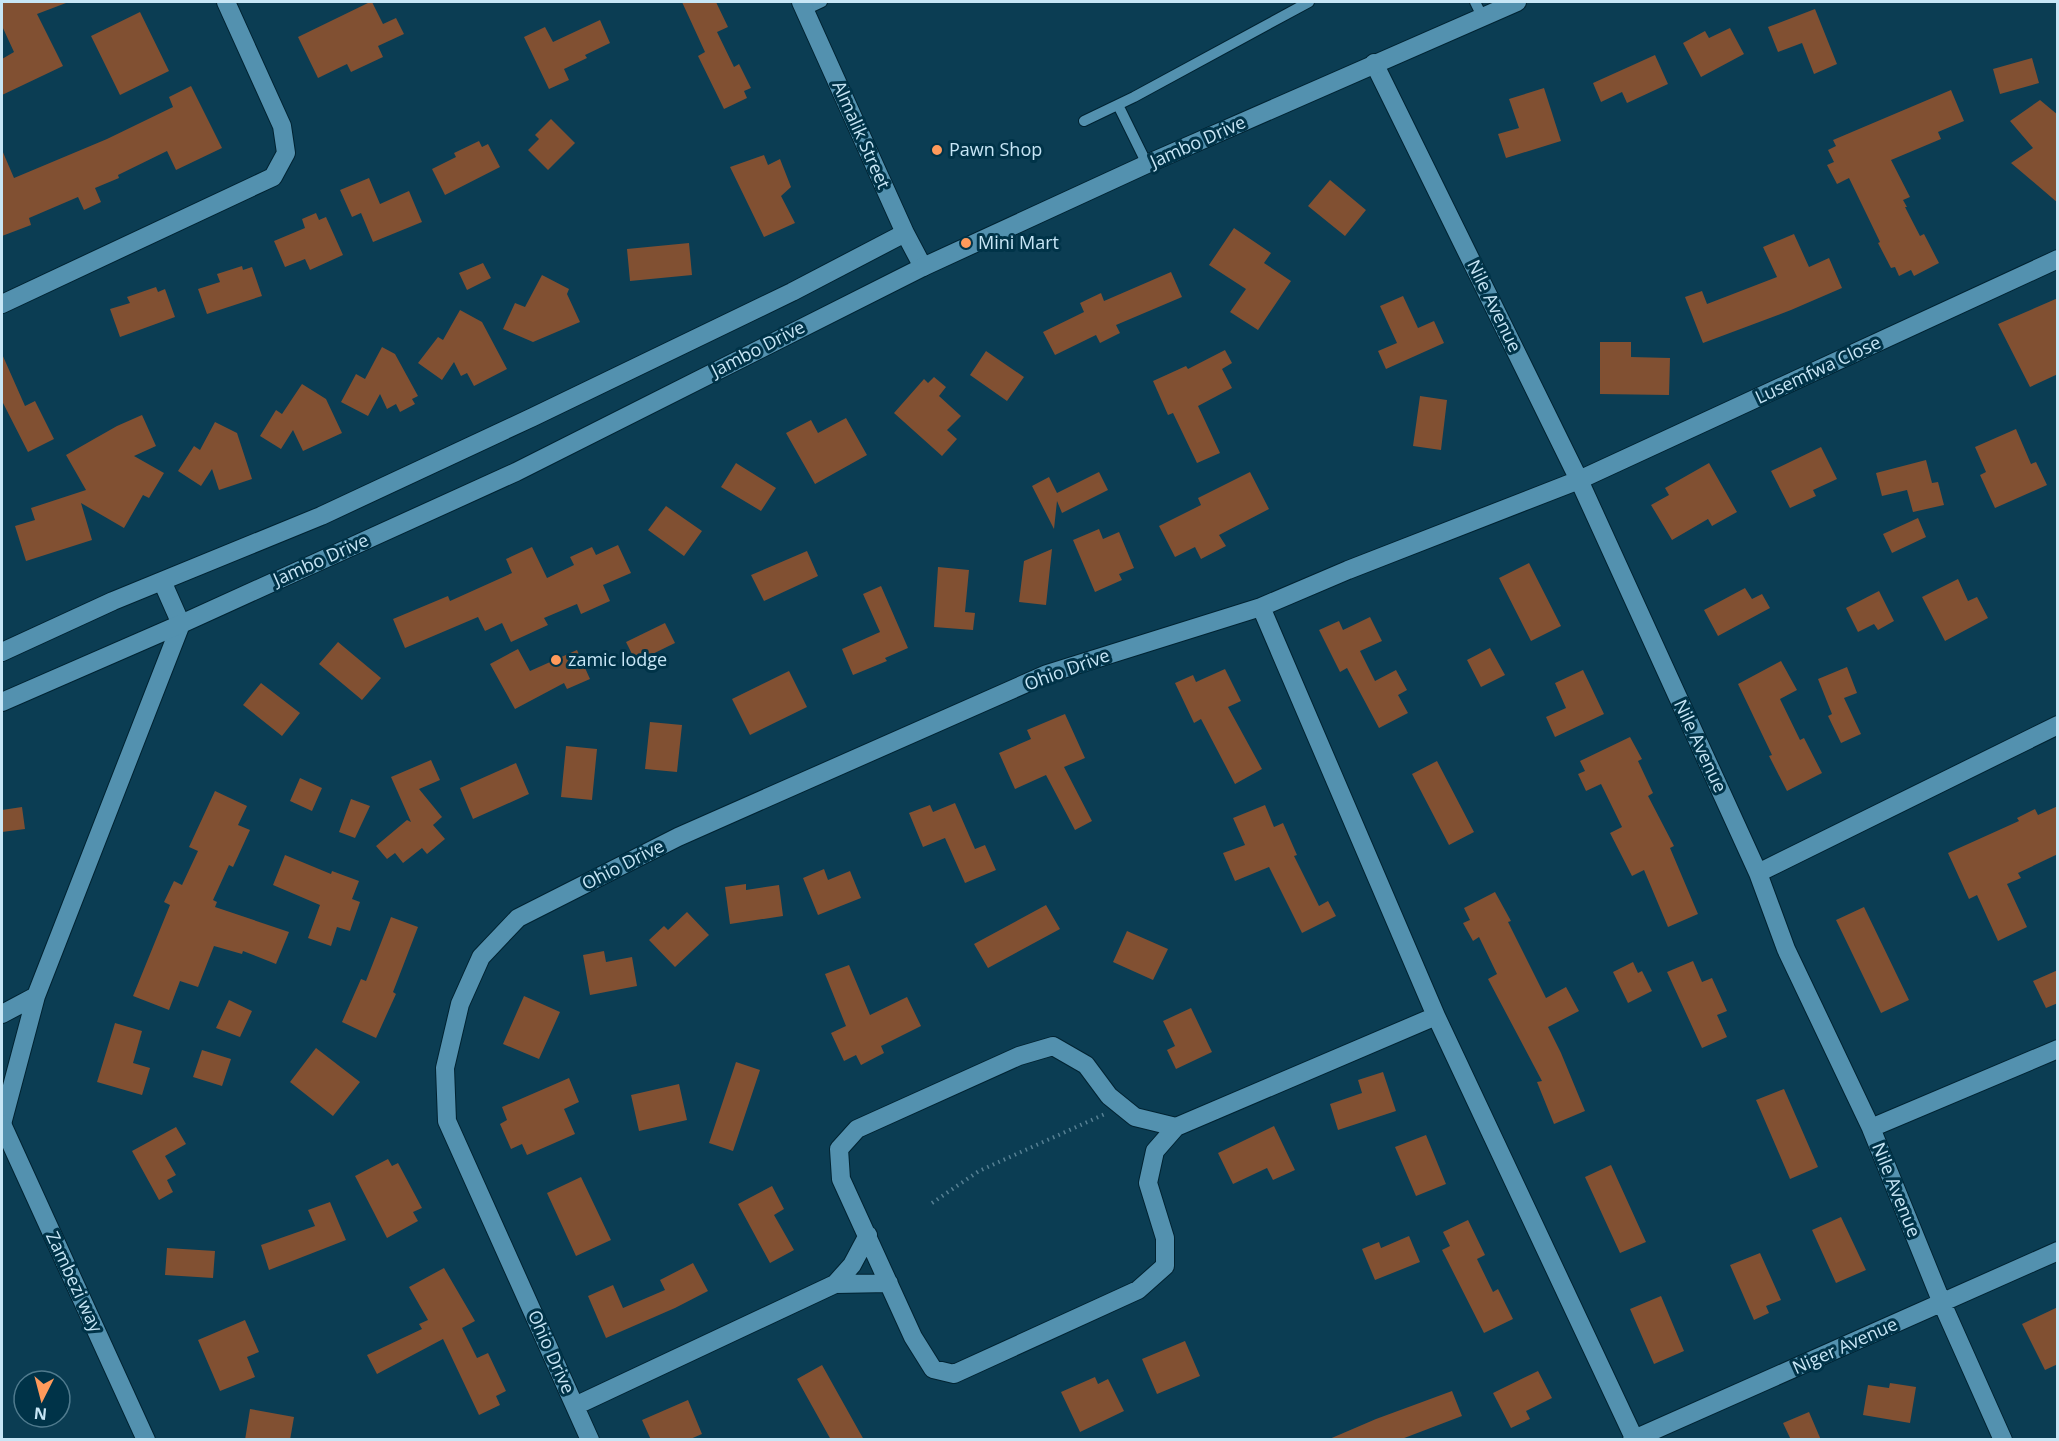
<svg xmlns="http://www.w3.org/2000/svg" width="2059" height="1441" viewBox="0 0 2059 1441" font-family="'Open Sans',sans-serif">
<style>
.building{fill:#815032}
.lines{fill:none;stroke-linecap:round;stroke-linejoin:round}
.service-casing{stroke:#012332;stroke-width:12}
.minor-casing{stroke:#012332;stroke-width:20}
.secondary-casing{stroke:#012332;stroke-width:20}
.path{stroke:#578194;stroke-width:4;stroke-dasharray:1.5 4.5;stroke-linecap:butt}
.service{stroke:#5391af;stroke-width:10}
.minor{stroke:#5391af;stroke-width:18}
.secondary{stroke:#5391af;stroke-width:18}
.poi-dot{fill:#ff9a5b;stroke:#003348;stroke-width:2}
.labels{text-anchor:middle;stroke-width:6;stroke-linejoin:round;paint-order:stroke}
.street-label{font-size:18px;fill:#c7e6f6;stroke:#003348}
.poi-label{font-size:18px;fill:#c7e6f6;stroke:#003348;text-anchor:start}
</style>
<rect width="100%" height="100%" fill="#0b3d53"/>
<path class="building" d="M2 2H65L66 3 37 14 63 66 2 95V59L14 52 2 26Z
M370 2H372L383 24 396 18 404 34 378 46 383 57 351 72 347 64 318 78 298 37Z
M682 2H716L728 27 717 32 734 67 739 64 751 88 744 91 747 98 724 109 698 56 705 52Z
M1815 9 1837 64 1814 74 1802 43 1778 52 1768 27Z
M140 12 169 71 120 95 91 36Z
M600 20 610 43 585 55 587 58 564 69 569 80 549 89 524 37 545 27 553 42Z
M1730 28 1744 54 1701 77 1683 43 1705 31 1709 38Z
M1655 55 1668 84 1627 103 1622 92 1601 102 1593 83Z
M2032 58 2039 83 2000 94 1993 69Z
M191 86 222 148 176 170 167 151 118 175 119 178 95 188 101 202 84 210 78 197 29 218 31 225 2 236V150L14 178 107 139 173 107 169 97Z
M1544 88 1561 141 1506 158 1498 134 1519 128 1509 99Z
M1951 90 1964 121 1938 132 1941 139 1891 160 1910 197 1903 200 1907 207H1905L1920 236 1924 234 1939 263 1914 276 1911 270 1899 276 1895 267 1891 268 1878 243 1880 242 1849 178 1837 184 1827 165 1834 162 1828 150 1836 146 1833 140Z
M2040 100 2058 115V203L2011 163 2033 148 2010 121Z
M551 119 575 143 548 170 528 150 539 139 535 135Z
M479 141 482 147 488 144 500 167 445 195 432 169 456 157 454 153Z
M764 155 768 165 780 159 791 187 781 196 795 223 764 237 730 167Z
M369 178 380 204 409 191 422 222 373 242 361 213 352 217 340 190Z
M1330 180 1366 210 1345 236 1308 206Z
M316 213 319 220 326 217 343 255 310 270 305 259 285 267 274 241 305 228 302 219Z
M1234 228 1271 253 1264 263 1291 281 1258 330 1230 312 1246 289 1209 265Z
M1794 234 1809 267 1829 258 1842 288 1791 310 1703 343 1685 297 1702 291 1707 304 1777 277 1763 247Z
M689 243 692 275 630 281 627 249Z
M483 263 491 278 467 290 459 273Z
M242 266 243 270 252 267 262 296 207 314 198 289 220 282 217 274Z
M1171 272 1182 297 1116 325 1120 333 1100 343 1096 335 1055 355 1043 332 1084 312 1080 303 1101 293 1104 301Z
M542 275 569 289 567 294 580 322 533 342 503 329 515 303 525 307Z
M156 287 158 292 165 289 175 317 120 337 110 309 130 303 127 297Z
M1403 296 1418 328 1434 321 1444 343 1386 369 1378 351 1397 343 1380 306Z
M2058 298V374L2030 387 1998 324Z
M460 310 482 322 507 369 474 386 467 373 461 376 454 362 442 380 418 363 438 337 443 340Z
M1600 342H1631V357L1670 358 1669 395 1600 394Z
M382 347 395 354 418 396 412 399 415 404 400 412 396 404 387 409 380 394 368 416 341 402 356 374 365 379Z
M1225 350 1232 363 1222 369 1232 388 1198 406 1220 453 1197 463 1173 413 1168 415 1153 381 1186 366 1188 369Z
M986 351 1024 377 1007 401 970 375Z
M2 354 25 406 35 401 54 439 28 452 2 401Z
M934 377 946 387 939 396 961 416 947 430 957 439 942 456 894 413 924 379 928 383Z
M302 384 326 399 342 433 303 451 293 430 281 449 260 436 276 410 282 414Z
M1420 396 1447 400 1441 450 1413 446Z
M142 415 156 446 134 456 164 473 149 498 143 495 124 528 81 503 92 540 26 561 15 526 35 520 31 508 86 490 66 455 117 426Z
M846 418 867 455 815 484 786 433 811 420 818 433Z
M215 422 237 433 252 479 219 490 212 469 201 486 178 471 194 446 200 450Z
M2016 429 2031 464 2036 462 2047 485 1995 508 1980 475 1986 472 1975 447Z
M1821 447 1837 479 1813 490 1816 496 1790 508 1771 471Z
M1926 460 1932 483 1938 482 1944 505 1913 512 1907 490 1882 496 1876 473Z
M736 463 776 488 761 511 721 487Z
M1709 463 1737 512 1712 526 1708 519 1672 540 1651 505 1669 495 1665 488Z
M1099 472 1108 490 1062 513 1057 501 1054 529 1032 486 1049 477 1057 493Z
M1250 472 1269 509 1219 535 1226 546 1201 559 1195 547 1175 557 1159 526 1201 505 1198 498Z
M666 506 702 531 684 556 648 530Z
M1918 518 1926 537 1892 553 1883 534Z
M1099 529 1103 539 1119 532 1134 568 1119 574 1122 580 1095 592 1073 540Z
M618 545 631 573 603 585 610 601 581 614 577 604 544 618 548 625 511 642 502 623 485 631 478 617 405 648 393 619 448 596 450 601 512 573 506 559 532 547 547 578 574 565 570 557 592 547 596 555Z
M1052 549 1046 605 1019 602 1024 561Z
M807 551 818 576 764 601 751 575Z
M1529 563 1561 626 1531 641 1499 578Z
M938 567 969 570 965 612 975 613 973 630 934 627Z
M1958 579 1968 601 1977 597 1988 618 1945 641 1922 597Z
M881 586 908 648 885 658 887 661 853 675 842 649 880 632 863 594Z
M1745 588 1752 599 1762 594 1770 608 1718 636 1704 610Z
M1879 591 1894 621 1878 630 1874 624 1858 632 1846 608Z
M1370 617 1382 641 1360 651 1375 681 1396 670 1407 690 1398 695 1408 713 1379 728 1347 668 1340 672 1319 630 1339 621 1343 630Z
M665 623 675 643 636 662 626 642Z
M338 642 381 678 362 700 319 664Z
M1490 648 1505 675 1481 687 1467 660Z
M518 649 530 671 577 650 590 679 567 689 564 683 515 709 490 664Z
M1781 661 1797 690 1780 699 1800 740 1804 738 1822 773 1787 791 1769 756 1772 755 1738 684Z
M1847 667 1857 693 1844 698 1861 734 1841 743 1828 716 1832 714 1818 679Z
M1225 669 1241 701 1228 707 1262 769 1235 784 1201 719 1194 723 1175 683 1193 675 1196 682Z
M1583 670 1604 714 1555 737 1546 717 1566 708 1555 683Z
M789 671 807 707 750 735 732 699Z
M261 683 300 713 282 736 243 705Z
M1065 714 1085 758 1064 767 1092 821 1075 830 1046 775 1015 789 999 753 1031 739 1027 730Z
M650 722 682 725 677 772 645 769Z
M1630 737 1642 759 1638 761 1653 793 1648 796 1674 846 1670 848 1698 914 1668 927 1644 870 1632 876 1610 833 1622 827 1601 784 1586 791 1578 774 1585 771 1580 761Z
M566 746 597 749 592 800 561 797Z
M431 760 440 780 419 789 442 817 433 825 445 839 427 854 422 848 403 863 395 853 387 859 376 846 407 820 411 822 391 777Z
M1437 761 1474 832 1449 845 1412 774Z
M516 763 529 794 473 819 460 788Z
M300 778 322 788 312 811 290 801Z
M215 791 247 806 238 825 250 830 233 867 229 865 213 900 217 902 215 907 289 932 276 964 243 951 242 954 214 946 198 987 180 981 169 1010 133 996 170 905 164 902 174 881 182 885 198 851 189 847Z
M351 799 370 806 355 838 339 832Z
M955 803 975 849 985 845 996 870 965 883 945 838 923 847 909 813 930 805 933 812Z
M1265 805 1274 827 1283 823 1297 855 1294 856 1319 906 1328 901 1336 916 1302 933 1269 867 1235 881 1223 853 1245 845 1233 818Z
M2058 806V854L2018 873 2021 878 2007 884 2027 927 1998 941 1977 895 1969 899 1948 853 2019 821 2017 818 2035 809 2038 815Z
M22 807 25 829 2 832V810Z
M285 855 331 874 332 871 359 881 352 899 360 902 350 931 337 927 331 946 308 938 320 905 273 885Z
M824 869 828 880 850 871 861 898 818 915 803 878Z
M746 884V890L779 885 783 916 730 924 725 887Z
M1495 892 1511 921 1508 922 1546 998 1566 987 1579 1011 1548 1027 1561 1053 1585 1111 1554 1124 1537 1082 1542 1081 1488 979 1497 974 1479 937 1473 941 1463 923 1470 920 1464 908Z
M1046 905 1060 929 988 968 974 944Z
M1864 907 1909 1000 1881 1013 1836 920Z
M687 912 709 935 675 967 649 940 664 926 668 930Z
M391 917 418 927 393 992 396 994 376 1038 342 1022 361 979 366 981Z
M1127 931 1168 949 1153 980 1113 962Z
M604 951 606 962 632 957 637 986 590 995 583 955Z
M1693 961 1702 982 1712 978 1727 1011 1717 1015 1727 1037 1702 1048 1667 972Z
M1633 962 1638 973 1642 971 1652 991 1628 1003 1613 972Z
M849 965 870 1015 907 997 921 1026 881 1046 884 1053 861 1065 856 1055 844 1061 831 1033 846 1026 825 974Z
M2058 970V1003L2046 1008 2033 981Z
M524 996 560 1012 539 1059 503 1044Z
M229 1000 252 1011 240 1037 216 1028Z
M1191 1008 1212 1052 1176 1069 1167 1050 1175 1046 1163 1021Z
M115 1023 142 1031 133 1063 150 1068 142 1095 97 1082Z
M316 1048 360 1082 333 1116 290 1082Z
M202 1050 231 1059 222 1086 193 1077Z
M736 1062 760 1070 733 1151 709 1143Z
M1383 1072 1396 1111 1338 1130 1330 1104 1362 1093 1358 1080Z
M569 1078 579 1102 564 1109 575 1134 527 1155 522 1144 511 1149 500 1124 507 1120 502 1107Z
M679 1084 687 1120 639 1131 631 1095Z
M1784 1089 1818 1167 1790 1179 1756 1100Z
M1274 1126 1295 1170 1273 1180 1267 1168 1233 1184 1218 1153Z
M176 1127 186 1144 165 1156 176 1175 167 1180 173 1192 159 1200 132 1151Z
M1426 1135 1446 1184 1416 1196 1395 1147Z
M388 1159 392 1166 398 1163 422 1208 413 1212 418 1221 387 1238 355 1176Z
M1611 1165 1646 1242 1620 1253 1585 1177Z
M581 1177 611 1240 576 1256 547 1193Z
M772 1186 784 1209 774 1215 794 1250 770 1263 738 1204Z
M330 1202 346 1240 269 1270 261 1245 315 1226 308 1210Z
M1841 1217 1866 1270 1836 1283 1812 1230Z
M1468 1220 1485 1255 1477 1259 1493 1292 1498 1289 1513 1319 1484 1333 1442 1250 1450 1246 1443 1232Z
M1409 1236 1420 1262 1375 1280 1362 1249 1379 1242 1381 1248Z
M167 1248 215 1251 213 1278 165 1275Z
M1760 1253 1781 1300 1766 1306 1769 1313 1754 1320 1730 1265Z
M693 1263 708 1291 675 1308 606 1338 588 1296 613 1285 623 1308 665 1290 660 1280Z
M444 1268 475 1321 462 1328 477 1358 488 1353 506 1391 496 1396 500 1405 479 1415 443 1339 377 1374 367 1355 422 1329 419 1324 428 1320 409 1287Z
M1661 1296 1684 1351 1654 1364 1630 1309Z
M2058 1307V1364L2045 1370 2022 1324Z
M245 1320 259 1352 247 1357 255 1377 220 1391 198 1340Z
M1185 1341 1200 1376 1157 1394 1142 1359Z
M822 1365 864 1440H831L797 1379Z
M1538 1371 1552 1398 1526 1411 1530 1419 1511 1428 1493 1393Z
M1095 1377 1098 1384 1108 1379 1124 1411 1080 1432 1061 1392Z
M1890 1383 1916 1387 1910 1423 1863 1415 1868 1385 1889 1388Z
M1452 1391 1462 1416 1399 1440H1327L1376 1419Z
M688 1400 702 1434 688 1440H651L642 1420Z
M250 1409 294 1417 290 1440H245Z
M1809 1412 1821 1440H1791L1783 1423Z"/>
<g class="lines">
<defs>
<path id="service" d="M1475 2 1482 16
M805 10 822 2
M1118 105 1147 164
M1084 121 1134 97 1309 2"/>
<path id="minor" d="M801 2 905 233 923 267
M1374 63 1579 480 1758 873 1786 949 1871 1128 1942 1303 2003 1440
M2 304 273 177 286 153 282 126 226 2
M1261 607 1436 1016 1635 1440
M2 652 113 601 321 516 533 417 792 292 905 233
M1758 873 2058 725
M2 1014 36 996
M2 1124 36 996 181 624 162 581
M1176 1127 1135 1117 1109 1096 1086 1065 1053 1046 1019 1056 857 1129 839 1149 841 1179 913 1337 933 1369 954 1374 1138 1290 1165 1266V1238L1148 1183 1155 1151 1176 1127 1436 1016
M1871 1128 2058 1049
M835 1284 889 1283
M575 1406 835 1284 852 1265 868 1235
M590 1440 447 1121 445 1068 460 1004 481 957 518 918 678 837 1047 674 1261 607 1348 570 1579 480 2058 259
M1632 1440 2058 1251"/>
<path id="secondary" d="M2 702 181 624 516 472 923 267 1147 164 1517 2
M2 1124 146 1440"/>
</defs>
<use href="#service" class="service-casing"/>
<use href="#minor" class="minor-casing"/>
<use href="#secondary" class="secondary-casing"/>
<path class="path" d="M932 1203 979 1171 1105 1114"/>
<use href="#service" class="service"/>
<use href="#minor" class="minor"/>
<use href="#secondary" class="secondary"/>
</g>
<g class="poi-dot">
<circle cx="937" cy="150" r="6"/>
<circle cx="966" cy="243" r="6"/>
<circle cx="556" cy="660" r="6"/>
</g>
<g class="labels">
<g class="street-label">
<text transform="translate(861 135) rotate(66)" y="6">Almalik Street</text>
<text transform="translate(1198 142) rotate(-24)" y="6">Jambo Drive</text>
<text transform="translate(1494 306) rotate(64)" y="6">Nile Avenue</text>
<text transform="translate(758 349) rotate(-27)" y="6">Jambo Drive</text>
<text transform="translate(1818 370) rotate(-25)" y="6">Lusemfwa Close</text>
<text transform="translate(321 560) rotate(-24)" y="6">Jambo Drive</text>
<text transform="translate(1067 670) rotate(-20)" y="6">Ohio Drive</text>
<text transform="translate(1700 746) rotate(65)" y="6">Nile Avenue</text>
<text transform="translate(623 865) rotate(-27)" y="6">Ohio Drive</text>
<text transform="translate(1896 1190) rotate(68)" y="6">Nile Avenue</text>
<text transform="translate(74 1282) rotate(65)" y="6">Zambezi way</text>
<text transform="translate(1845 1346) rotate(-24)" y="6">Niger Avenue</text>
<text transform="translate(551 1352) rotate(66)" y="6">Ohio Drive</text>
</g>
<g class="poi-label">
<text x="949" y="156">Pawn Shop</text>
<text x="978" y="249">Mini Mart</text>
<text x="568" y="666">zamic lodge</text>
</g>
</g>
<rect width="2059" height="1441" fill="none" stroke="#c7e6f6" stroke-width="6"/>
<g transform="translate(42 1399) rotate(186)"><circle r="28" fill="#003348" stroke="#507b8e" stroke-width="1.5"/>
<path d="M0-4.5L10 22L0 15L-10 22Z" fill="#ff9a5b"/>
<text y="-9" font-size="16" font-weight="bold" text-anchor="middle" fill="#c7e6f6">N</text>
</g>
</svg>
